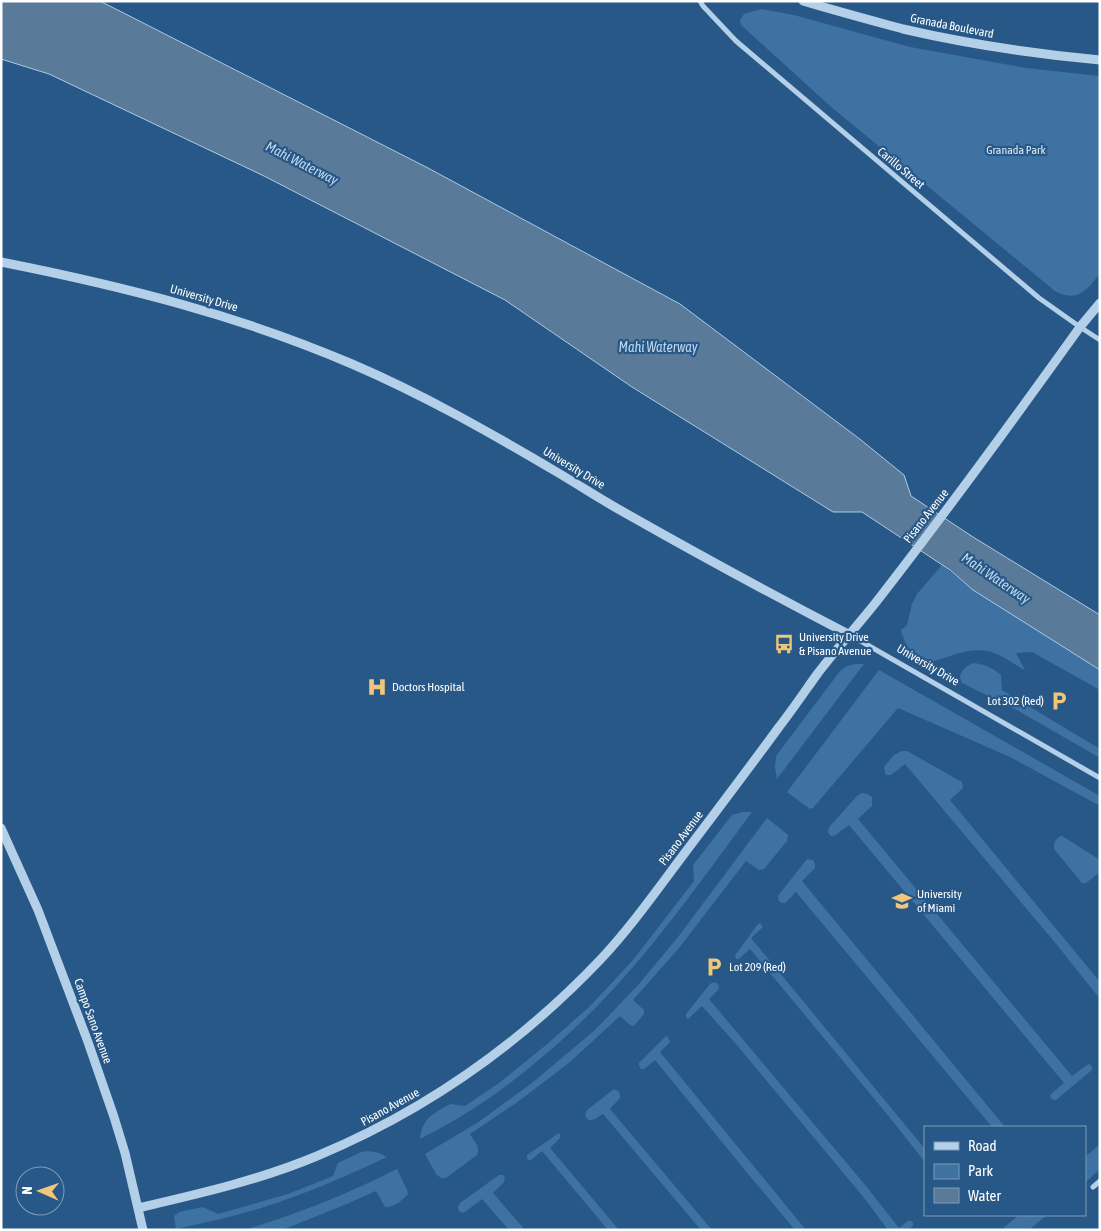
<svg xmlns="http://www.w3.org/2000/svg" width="1101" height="1231" viewBox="0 0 1101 1231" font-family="'Asap Condensed',sans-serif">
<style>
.green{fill:#3d72a3}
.water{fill:#5a7a9a;stroke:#a9cbe8}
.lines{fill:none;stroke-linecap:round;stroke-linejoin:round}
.minor{stroke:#b4cfe8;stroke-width:5}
.tertiary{stroke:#b4cfe8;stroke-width:9}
.labels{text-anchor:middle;stroke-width:4.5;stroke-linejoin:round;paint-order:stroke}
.street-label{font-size:12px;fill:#fff;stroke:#285887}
.park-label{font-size:12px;fill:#d8e8f6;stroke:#285887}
.poi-label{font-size:12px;fill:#fff;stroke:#285887;text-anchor:start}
.water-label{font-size:14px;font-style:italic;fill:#c0d9ef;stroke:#285887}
</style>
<rect width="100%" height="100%" fill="#285887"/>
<path class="green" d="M761 9 794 15 910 47 1026 68 1100 76V273C1087 291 1077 303 1055 291L830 106 741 25 740 20 744 14Z
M942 565 973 590 1100 670V690L1032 652 1016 653 1025 670C1013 664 1000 653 987 651 977 649 966 651 956 654 939 659 926 669 911 651 906 645 903 638 901 630L907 625 912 604 917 594Z
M973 663C984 664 992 667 1001 675L1002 690 1100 749V758L1015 709 962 683 960 678C961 670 965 667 973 663Z
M855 664H864L777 779 775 768 776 756 840 671 847 666Z
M879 670 1100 796V806L1010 757 898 708 813 808 810 809 787 792Z
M902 751H907L962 782 963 788 950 800 1100 982V999L1057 945 905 764 891 775H886L885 772 884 767 894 755Z
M862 793 867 794 872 797V806L858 819 1072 1076 1087 1065 1090 1064 1092 1067V1070L1056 1100H1053L1050 1097 1051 1094 1064 1083 849 825 834 836H831C827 833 828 830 830 826L857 796Z
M742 812H752C698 885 643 964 577 1026 542 1059 500 1093 460 1117 447 1125 433 1132 420 1139 422 1118 434 1113 450 1104L465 1106 499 1083 546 1045 589 1007 608 987 633 960 694 881 693 865 732 815Z
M767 818 788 835 787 841 764 869 759 870 746 861 679 948 633 1000 644 1010V1014L634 1026 630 1025 620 1016 570 1062 519 1101 470 1134C474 1142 481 1146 477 1155L446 1178H441L436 1174 425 1154 477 1123 532 1083 595 1030 639 984 678 937Z
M1062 836 1100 860V872L1086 883H1082L1054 849C1054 842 1055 838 1062 836Z
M807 859 813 860 815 864V868L802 881 1005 1127H992L796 892 785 903H782L779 901 778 896 781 892Z
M760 923 763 927 751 938 925 1149V1162L886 1113 750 949 739 959H736L735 957 736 954 758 924Z
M714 982C718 983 719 985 719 989L709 999 866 1186 899 1228 908 1221H911L913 1223V1226L908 1230H888L865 1199 736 1044 702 1006 688 1019 686 1017V1014L710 984Z
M666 1036 668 1037 670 1042 660 1052 806 1230H795L744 1169 655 1060 644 1069H641L639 1066V1063Z
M614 1089C619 1091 621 1093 620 1098L610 1109 712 1230H701L603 1114C597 1117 589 1126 585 1115L587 1110Z
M559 1133 560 1135V1138L550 1148 619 1230H608L542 1151 531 1160H528L527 1158V1155Z
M1100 1144V1169L1085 1183V1157Z
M368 1151 379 1153 387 1157C345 1177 303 1195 258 1209 231 1217 204 1223 176 1229L174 1216 179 1212 203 1207 218 1214 288 1194 333 1176 338 1163 361 1152Z
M397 1169 407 1190 408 1194C403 1200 393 1208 385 1207L376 1191 342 1206 282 1230H244C297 1214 348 1194 397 1169Z
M499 1175H503L505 1178 504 1182 493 1193 525 1230H509L482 1199 465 1212 462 1213 459 1211 458 1207 460 1203Z
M1019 1215H1047L1029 1230H1001Z"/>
<path class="water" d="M1 1H100L428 168 680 304 861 440 904 475 911 496 973 537 1100 615V670L973 590 950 570 862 512H833L632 387 505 300 264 176 49 74 1 59Z"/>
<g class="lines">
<path class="minor" d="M700 1 703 6 736 41 1039 298 1080 327 1100 340
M850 635 1100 778
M1093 1187 1100 1181"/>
<path class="tertiary" d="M803 1C836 11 870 20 903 29 968 44 1034 54 1100 60
M1 262C122 286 238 315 352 364 422 394 489 432 555 471 579 485 603 501 627 514 701 556 775 596 850 635
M1 828 38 910 88 1042 114 1117 125 1153 143 1230
M138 1208C198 1194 260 1180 317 1156 425 1111 519 1045 600 960 632 926 659 887 687 850 718 809 749 768 779 727 793 709 805 691 818 673 837 648 858 625 877 601 947 511 1014 419 1080 327L1100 303"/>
</g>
<defs>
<symbol id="bus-bare" viewBox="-9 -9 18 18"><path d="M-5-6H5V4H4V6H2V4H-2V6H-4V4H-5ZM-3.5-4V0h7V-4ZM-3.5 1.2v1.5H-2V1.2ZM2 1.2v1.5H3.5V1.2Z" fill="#f0c67b" stroke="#285887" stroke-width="2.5" paint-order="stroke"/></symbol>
<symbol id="hospital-bare" viewBox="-9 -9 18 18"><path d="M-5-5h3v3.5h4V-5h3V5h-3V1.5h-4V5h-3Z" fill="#f0c67b" stroke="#285887" stroke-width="2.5" paint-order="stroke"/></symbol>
<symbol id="parking-bare" viewBox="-9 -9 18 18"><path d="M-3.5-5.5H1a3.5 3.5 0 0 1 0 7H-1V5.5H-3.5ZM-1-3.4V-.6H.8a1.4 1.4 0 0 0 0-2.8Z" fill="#f0c67b" stroke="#285887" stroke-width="2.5" paint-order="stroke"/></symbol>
<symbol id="university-bare" viewBox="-9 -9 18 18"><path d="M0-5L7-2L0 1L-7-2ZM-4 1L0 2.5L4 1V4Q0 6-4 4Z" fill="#f0c67b" stroke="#285887" stroke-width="2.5" paint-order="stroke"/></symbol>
</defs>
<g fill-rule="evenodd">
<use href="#bus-bare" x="770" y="630" width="28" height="28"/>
<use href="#hospital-bare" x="363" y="673" width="28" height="28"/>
<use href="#parking-bare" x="1045" y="687" width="28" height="28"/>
<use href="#university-bare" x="888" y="887" width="28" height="28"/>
<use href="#parking-bare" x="700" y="953" width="28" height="28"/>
</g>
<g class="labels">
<g class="street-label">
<text transform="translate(952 26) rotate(11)" y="4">Granada Boulevard</text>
<text transform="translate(901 168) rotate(40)" y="4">Carillo Street</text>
<text transform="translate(204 298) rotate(16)" y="4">University Drive</text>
<text transform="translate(574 468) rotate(31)" y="4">University Drive</text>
<text transform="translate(926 516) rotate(-52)" y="4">Pisano Avenue</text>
<text transform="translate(928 665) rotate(30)" y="4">University Drive</text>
<text transform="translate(681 838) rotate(-53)" y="4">Pisano Avenue</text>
<text transform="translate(93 1021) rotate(70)" y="4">Campo Sano Avenue</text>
<text transform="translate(390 1107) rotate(-29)" y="4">Pisano Avenue</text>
</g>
<g class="park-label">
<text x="1016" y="154">Granada Park</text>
</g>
<g class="poi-label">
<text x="799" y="641">University Drive<tspan x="799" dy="14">&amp; Pisano Avenue</tspan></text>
<text x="392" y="691">Doctors Hospital</text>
<text x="1044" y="705" text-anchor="end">Lot 302 (Red)</text>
<text x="917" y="898">University<tspan x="917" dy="14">of Miami</tspan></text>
<text x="729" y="971">Lot 209 (Red)</text>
</g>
<g class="water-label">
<text transform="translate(302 163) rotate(27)" y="5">Mahi Waterway</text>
<text x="658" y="352">Mahi Waterway</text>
<text transform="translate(996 578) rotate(34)" y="5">Mahi Waterway</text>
</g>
</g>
<rect width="1101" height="1231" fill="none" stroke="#ffffff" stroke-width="5"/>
<rect x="924" y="1126" width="162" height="90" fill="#285887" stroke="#7e9bb7"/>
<rect x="934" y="1142" width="25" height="8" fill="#b4cfe8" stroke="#7e9bb7"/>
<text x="968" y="1151" font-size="15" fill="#ffffff">Road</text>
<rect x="934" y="1164" width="25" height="15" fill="#3d72a3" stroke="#7e9bb7"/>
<text x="968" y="1176" font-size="15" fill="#ffffff">Park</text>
<rect x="934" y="1188" width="25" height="15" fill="#5a7a9a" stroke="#7e9bb7"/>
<text x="968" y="1201" font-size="15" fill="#ffffff">Water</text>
<g transform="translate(40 1191) rotate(272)"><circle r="24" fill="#285887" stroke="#7e9bb7"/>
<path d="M0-4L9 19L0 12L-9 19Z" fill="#f0c67b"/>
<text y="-8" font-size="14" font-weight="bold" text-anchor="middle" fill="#ffffff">N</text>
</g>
</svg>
